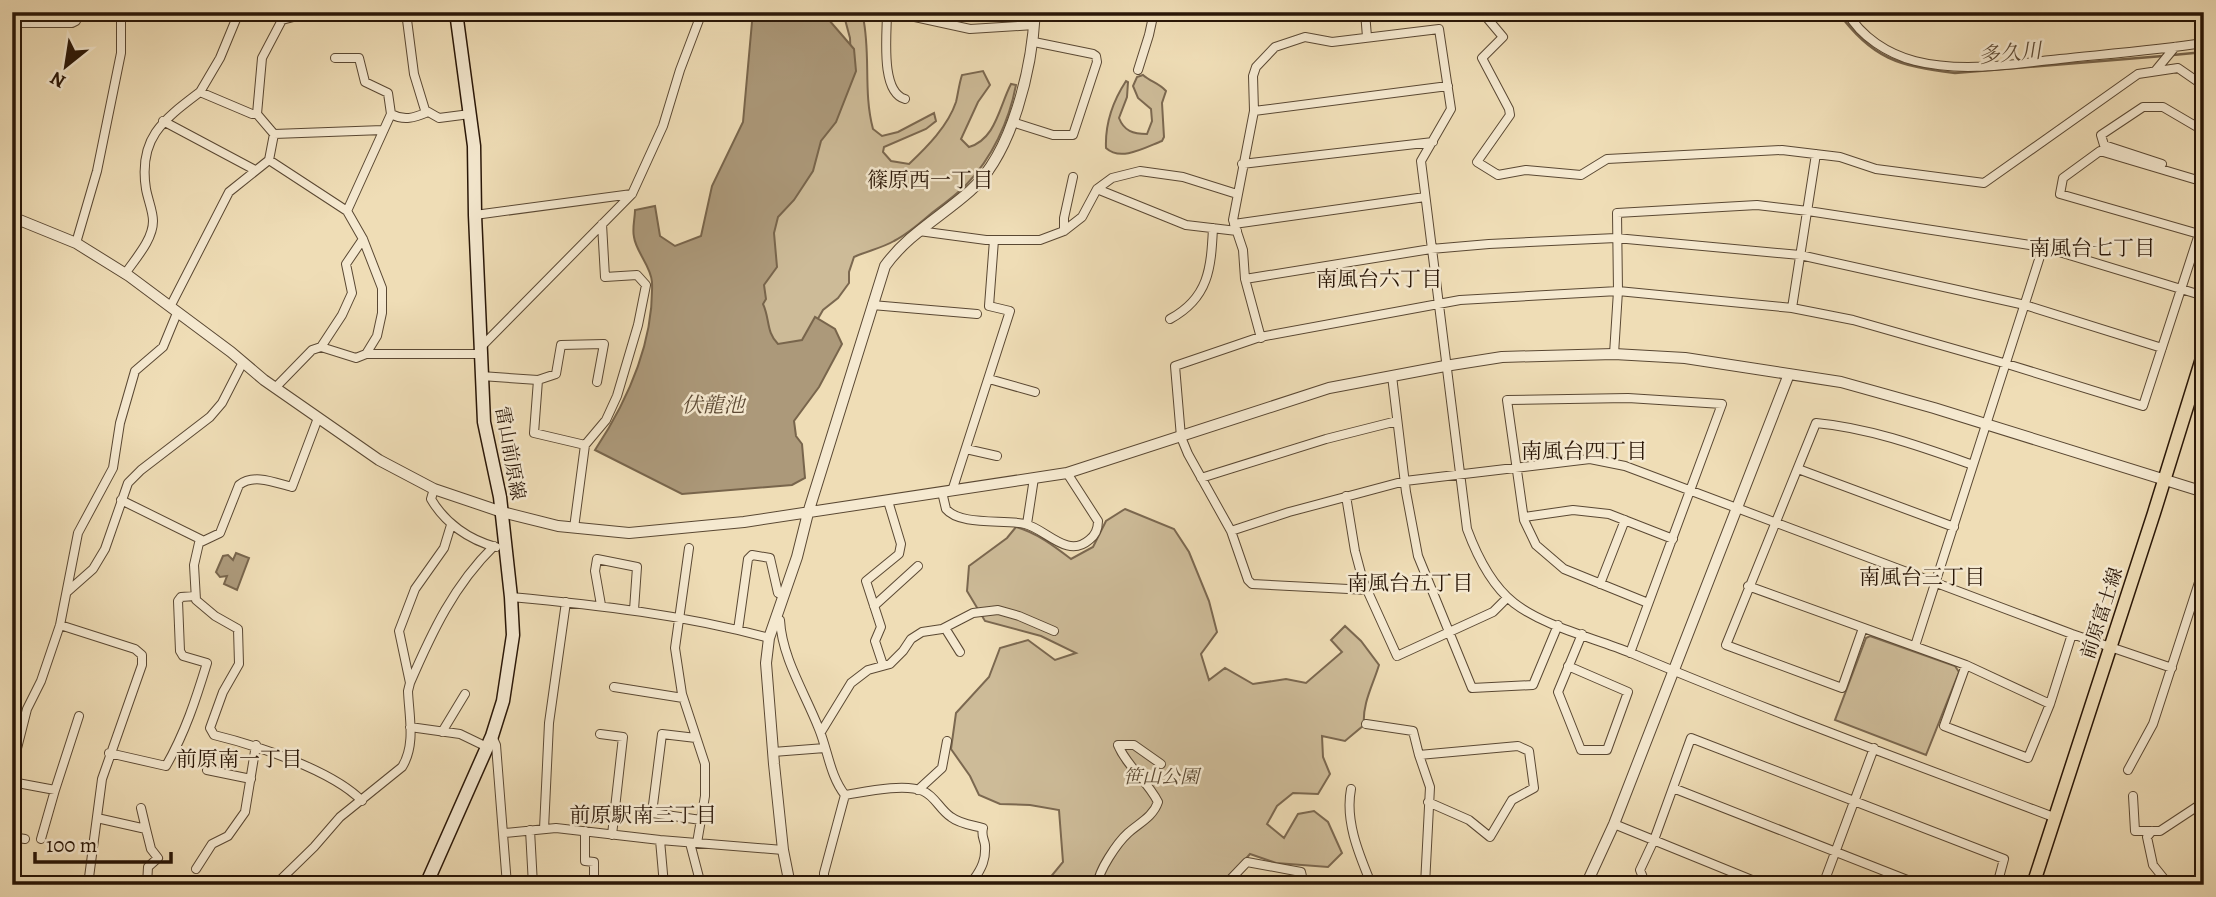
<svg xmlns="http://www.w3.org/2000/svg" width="2216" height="897" viewBox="0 0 2216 897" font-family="Alegreya,'Noto Serif JP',serif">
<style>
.green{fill:#cdbb98;stroke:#7b6850;stroke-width:2}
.water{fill:#ac997a;stroke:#78654c;stroke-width:2}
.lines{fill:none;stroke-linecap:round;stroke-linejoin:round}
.stream{stroke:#78654c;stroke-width:2.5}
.minor-casing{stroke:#5a4833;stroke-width:10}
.tertiary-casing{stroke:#5a4833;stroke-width:12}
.secondary-casing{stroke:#291607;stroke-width:15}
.primary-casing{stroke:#291607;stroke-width:15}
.minor{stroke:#f5e9d0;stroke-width:8}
.tertiary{stroke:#f5e9d0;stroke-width:10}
.secondary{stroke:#f5e9d0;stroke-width:12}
.primary{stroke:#efddb6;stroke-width:12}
.labels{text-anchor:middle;stroke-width:5;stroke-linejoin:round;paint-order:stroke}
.street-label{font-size:19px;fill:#291607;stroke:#f5e9d0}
.park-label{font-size:19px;font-style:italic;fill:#5a4832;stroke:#f5e9d0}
.water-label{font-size:21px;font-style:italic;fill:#5d4a35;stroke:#f5e9d0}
.neighbourhood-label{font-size:21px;fill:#291607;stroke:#f5e9d0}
</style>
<rect width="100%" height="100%" fill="#efddb6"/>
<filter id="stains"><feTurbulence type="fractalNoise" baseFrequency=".00286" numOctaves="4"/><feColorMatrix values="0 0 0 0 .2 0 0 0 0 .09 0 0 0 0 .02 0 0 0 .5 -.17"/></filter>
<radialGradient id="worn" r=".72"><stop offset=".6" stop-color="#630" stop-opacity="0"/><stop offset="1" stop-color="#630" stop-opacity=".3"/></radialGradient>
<path class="green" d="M843 12 882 14V19L863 17C871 54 863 92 873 129L882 136 898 132 934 113 936 121 926 129 884 147 883 152 891 161 909 164C927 147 948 126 956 102 958 94 959 84 962 75L983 71 990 85 978 102 961 139 969 147C996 139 999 107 1011 84L1016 85C1009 122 992 158 966 185 956 195 944 204 933 212 920 223 908 234 894 241 882 248 867 251 854 257L849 272V283L838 298 823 310 805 341 777 347 767 339 759 300 772 217 851 64 850 38Z
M1143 75C1151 82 1159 83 1166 91L1162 103 1164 137 1162 141C1146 147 1121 162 1106 148 1105 124 1113 101 1126 81L1128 82 1127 97 1119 118C1124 131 1133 134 1147 134L1152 121 1151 109 1138 98 1133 86 1137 77Z
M1125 509 1174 529 1189 552 1209 601 1217 632 1201 654 1209 680 1225 668 1253 684 1286 679 1306 683 1342 652 1331 640 1345 626 1361 641 1379 665C1373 685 1362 704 1364 725L1345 741 1322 736 1323 757 1330 774 1318 794 1293 793 1277 806 1267 824 1284 838 1298 814 1314 811 1328 822 1342 853 1328 867 1276 863 1250 854 1232 874 1218 885H1044L1063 862 1059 810 1030 805 1000 804 979 795 970 776 951 749 956 713 989 677 1000 648 1028 640 1055 660 1076 653 1041 636 985 621 967 591 969 566 1007 538 1016 527C1037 533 1054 546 1071 559L1093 547 1106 521Z
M1870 636 1955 666 1959 672 1926 755 1835 720 1866 638Z"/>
<path class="water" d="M756 12H818L829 20 854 49 856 71 836 122 821 141 813 171 794 200 778 217 774 233 777 267 764 285 766 299 763 304C770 319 766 332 778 344L802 340 815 317 835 329 842 344 819 387 794 421 796 436 802 444 805 478 792 485 682 494 595 450C628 400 654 343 652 282 651 266 636 252 634 237 632 229 635 218 635 210L655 206 660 236 675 246 701 236 712 186 743 122 752 22Z
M236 553 249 558 237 590 224 584 227 576 220 577 216 572 223 556 228 555 233 560Z"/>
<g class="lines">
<path class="stream" d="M1838 12C1872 59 1899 66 1955 73L2163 56
M2173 55 2204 52"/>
<defs>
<path id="minor" d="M406 12 414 74 425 110 439 118 470 114
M887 12C887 34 880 92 905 99
M892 12 970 29 1034 25
M1365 12 1367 37
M1482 12 1503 37 1482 58 1509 109 1510 115 1477 162 1498 175 1526 170 1581 175 1607 159 1782 150 1840 157 1876 169 1984 183 2138 74 2178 68 2204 86
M1847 12C1861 37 1888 54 1915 61 1962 73 2013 64 2060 59 2108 54 2156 50 2204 43
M12 23H72L76 21 79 12
M335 58H359L365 82 388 93 391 114C404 121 414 118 428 112
M1138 70 1149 35 1154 12
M2156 70 2175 47
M200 92 220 58 239 12
M1254 111 1448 86
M257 114 262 58 282 20 313 12
M163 121 255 170
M1012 122 1053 135H1073L1097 62 1096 56 1093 54 1034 42
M274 134 383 130
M269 160 347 211 363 239 382 288V313L377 336 366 354 356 358 321 347 312 350 275 388
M1242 164 1433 142
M2162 164 2104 145 2101 135 2143 107H2163L2204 131
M1097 189 1186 225 1237 231
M347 211 391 114
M475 215 632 194
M1234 224 1425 197
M919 231 986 240H1040L1064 231 1082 217 1097 189 1112 178 1140 171 1183 177 1237 194
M1064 231V218L1073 177
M2199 234 2060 194 2063 178 2100 151 2204 182
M76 243 97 171 121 53V12
M125 274C135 259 153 240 153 221 153 211 148 200 146 189 138 138 163 120 200 92L252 114H257L274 134 269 160 229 192 170 307
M1245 279 1431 249 1489 244 1616 238 1800 255 2025 305 2162 348
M872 305 977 314
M1792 308 1816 154
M1170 319C1209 298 1211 268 1213 228
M1261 338 1245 279 1243 250 1233 220 1254 111 1253 76 1256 67 1275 47 1305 37 1332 42 1439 29 1451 109 1421 161 1467 529C1477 556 1491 585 1514 603 1545 627 1595 638 1631 653 1771 712 1914 764 2056 818
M321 347 342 315 352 293 346 264 363 239
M481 347 632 194 663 126 680 70 702 12
M366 354H480
M1614 354 1618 291 1617 213 1757 205 1808 211 2043 247 2204 296
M481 376 538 380 556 374 561 345 604 344 597 382
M1392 376 1406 492 1418 556 1472 688 1533 685 1558 625
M989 379 1035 392
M538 380 534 433 585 445
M318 418 292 487C276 483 254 473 239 485L220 533 199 543 194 565 196 600 215 616 238 629 239 664 223 692 210 728 214 735C255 745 332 770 362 801
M966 449 997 456
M1798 469 1954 527
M1201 478 1326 439 1397 421
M434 489 431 499C445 523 469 540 496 547
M952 491 1010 311 989 306 994 240
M942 492 946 509C960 526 1004 519 1025 524 1046 529 1067 559 1089 540 1096 535 1098 529 1098 521L1067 473
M1346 496 1355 551 1363 581 1397 656 1493 612 1507 598
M121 500 202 540
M1524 517 1573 510 1609 514 1673 539
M1027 524 1034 478
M574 528 585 445 606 420 617 396 638 325 646 285 637 275 605 277 602 224
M1231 531 1289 512 1405 481 1590 459 1625 466 2072 634 2172 668
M689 548 675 648 682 694 705 764V796L697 843
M1600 584 1625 520
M1748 586 1966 665 2050 704
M1368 590 1252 584 1248 580 1231 531 1188 454 1181 437 1175 366 1260 337 1460 300 1618 291 1792 308 1853 320 2007 364 2143 406 2199 234 2204 211
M67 592 93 569 105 549 128 483 141 470 210 417 222 403 243 362
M511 597C598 605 685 615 769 638
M601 605 595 571 597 559 637 567 634 610
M874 606 918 566
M776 618 780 620C782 658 805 693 819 729 828 751 830 776 845 795
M60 625 135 649 142 655V665L102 779 88 885
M945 628 960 652
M1863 628 1842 688 1726 645 1816 423C1870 428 1922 447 1973 465
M738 630 748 559 752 555 770 558 778 593 783 595
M1915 646 2043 247
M1630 653 1722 404 1628 398 1507 400 1524 520 1536 545 1564 569 1648 603
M883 665 875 641 881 627 866 581 899 554 901 544 888 501
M1966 665 1944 726 2028 758 2050 704 2072 634
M1568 666 1628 692 1607 750H1581L1558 692 1582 634
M410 683C432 632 454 585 494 546
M614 687 683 698
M1366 724 1413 731 1419 755
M410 727 460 734 487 747
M442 732 465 694
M821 732 851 683 868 670 890 664 903 651 911 639 922 632 942 629 973 613 998 610 1019 616 1054 631
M600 734 623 737 612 835
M492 736 496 745 507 885
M696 738 662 734 652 813 701 820
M773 752 825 748
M109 753 166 766C185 733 196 699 207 663L183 656 180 651 178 601 181 597 195 596
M12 768 27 709 41 681 60 625 78 533 113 468 120 423 135 371 163 347 177 313
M207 770 251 779
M2128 770 2153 724 2204 567
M12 782 55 790 79 716
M1673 788 1920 885
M1351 789C1345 820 1358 852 1370 881L1369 885
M918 790 942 768 947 741
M845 795C864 792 904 783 923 791 935 796 940 810 951 817 960 824 972 825 983 828 981 836 984 838 985 845 986 859 982 868 974 879L975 885
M2133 796 2135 831H2160L2204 802
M97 818 146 829 141 808
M1614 824 1764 885
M146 829 151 849 158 858 148 867 147 885
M544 829 549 723 566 602
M530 830 533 885
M585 831V861L594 862V885
M2152 831 2147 837 2153 865 2169 885
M505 833 556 828 660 840 783 850
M12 837 25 839
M41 839 55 790
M660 840 664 885
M690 843 701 885
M196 869 212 844 228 836 245 812 256 745
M279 880 289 885
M275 885 314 847 340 817 402 767C416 745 409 716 408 691L410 683 399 631 415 589 444 548 451 525
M824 885V873L845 795
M1098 885C1097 872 1118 842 1128 833 1139 823 1153 817 1158 802 1147 780 1127 767 1118 745H1134L1161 764
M1225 885 1247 862 1301 872 1304 885
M1425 885 1430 787 1419 755 1518 746 1529 751 1534 788 1512 800 1490 837 1469 820 1428 802
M1646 885 1640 870 1654 840 1691 738 2004 859 1997 885
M1823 885 1874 748"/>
<path id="tertiary" d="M12 217 76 243 129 276 231 352 264 380 379 460 434 489 502 512 558 526 629 533 744 522 1067 473 1329 388 1445 366 1502 357 1614 354 1685 358 1841 382 1934 408 2204 492
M790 885 783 850 774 764 766 663 769 638 797 557 808 513 885 266C907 235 942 216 970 191 1013 153 1032 67 1035 12
M1586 885 1614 824 1789 374"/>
<path id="secondary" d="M426 885 492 736 503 701 513 635 511 597 500 497 484 422 475 215 474 146 456 12"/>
<path id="primary" d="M2033 885 2154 513 2204 352"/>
</defs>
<use href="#minor" class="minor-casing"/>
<use href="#tertiary" class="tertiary-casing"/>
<use href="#secondary" class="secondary-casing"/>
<use href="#primary" class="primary-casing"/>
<use href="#minor" class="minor"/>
<use href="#tertiary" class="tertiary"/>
<use href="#secondary" class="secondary"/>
<use href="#primary" class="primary"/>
</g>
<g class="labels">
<g class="street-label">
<text transform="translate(511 453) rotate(80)" y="7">雷山前原線</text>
<text transform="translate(2101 613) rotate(-72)" y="7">前原富士線</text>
</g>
<g class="park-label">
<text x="1161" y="783">笹山公園</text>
</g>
<g class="water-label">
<text transform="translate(2010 53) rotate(-5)" y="7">多久川</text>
<text x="713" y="412">伏龍池</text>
</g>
<g class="neighbourhood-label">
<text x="930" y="187">篠原西一丁目</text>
<text x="2092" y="255">南風台七丁目</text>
<text x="1379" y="286">南風台六丁目</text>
<text x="1584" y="458">南風台四丁目</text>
<text x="1922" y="584">南風台三丁目</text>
<text x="1410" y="590">南風台五丁目</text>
<text x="239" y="766">前原南一丁目</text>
<text x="643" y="822">前原駅南三丁目</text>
</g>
</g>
<rect width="2216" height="897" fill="none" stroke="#efddb6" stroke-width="42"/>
<rect x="14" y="14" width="2188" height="869" fill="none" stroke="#291607" stroke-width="3.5"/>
<rect x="21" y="21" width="2174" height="855" fill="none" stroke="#291607" stroke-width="2"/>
<g transform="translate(66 66) rotate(210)" stroke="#f5e9d0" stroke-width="5" paint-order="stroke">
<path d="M0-5L12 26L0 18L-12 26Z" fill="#291607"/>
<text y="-10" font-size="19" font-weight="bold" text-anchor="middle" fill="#291607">N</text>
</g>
<path d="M35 852v10h136v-10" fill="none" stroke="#291607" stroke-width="3.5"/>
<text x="46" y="852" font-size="21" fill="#291607" stroke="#f5e9d0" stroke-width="5" paint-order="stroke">100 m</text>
<rect width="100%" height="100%" filter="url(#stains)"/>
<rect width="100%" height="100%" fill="url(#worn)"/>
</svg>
